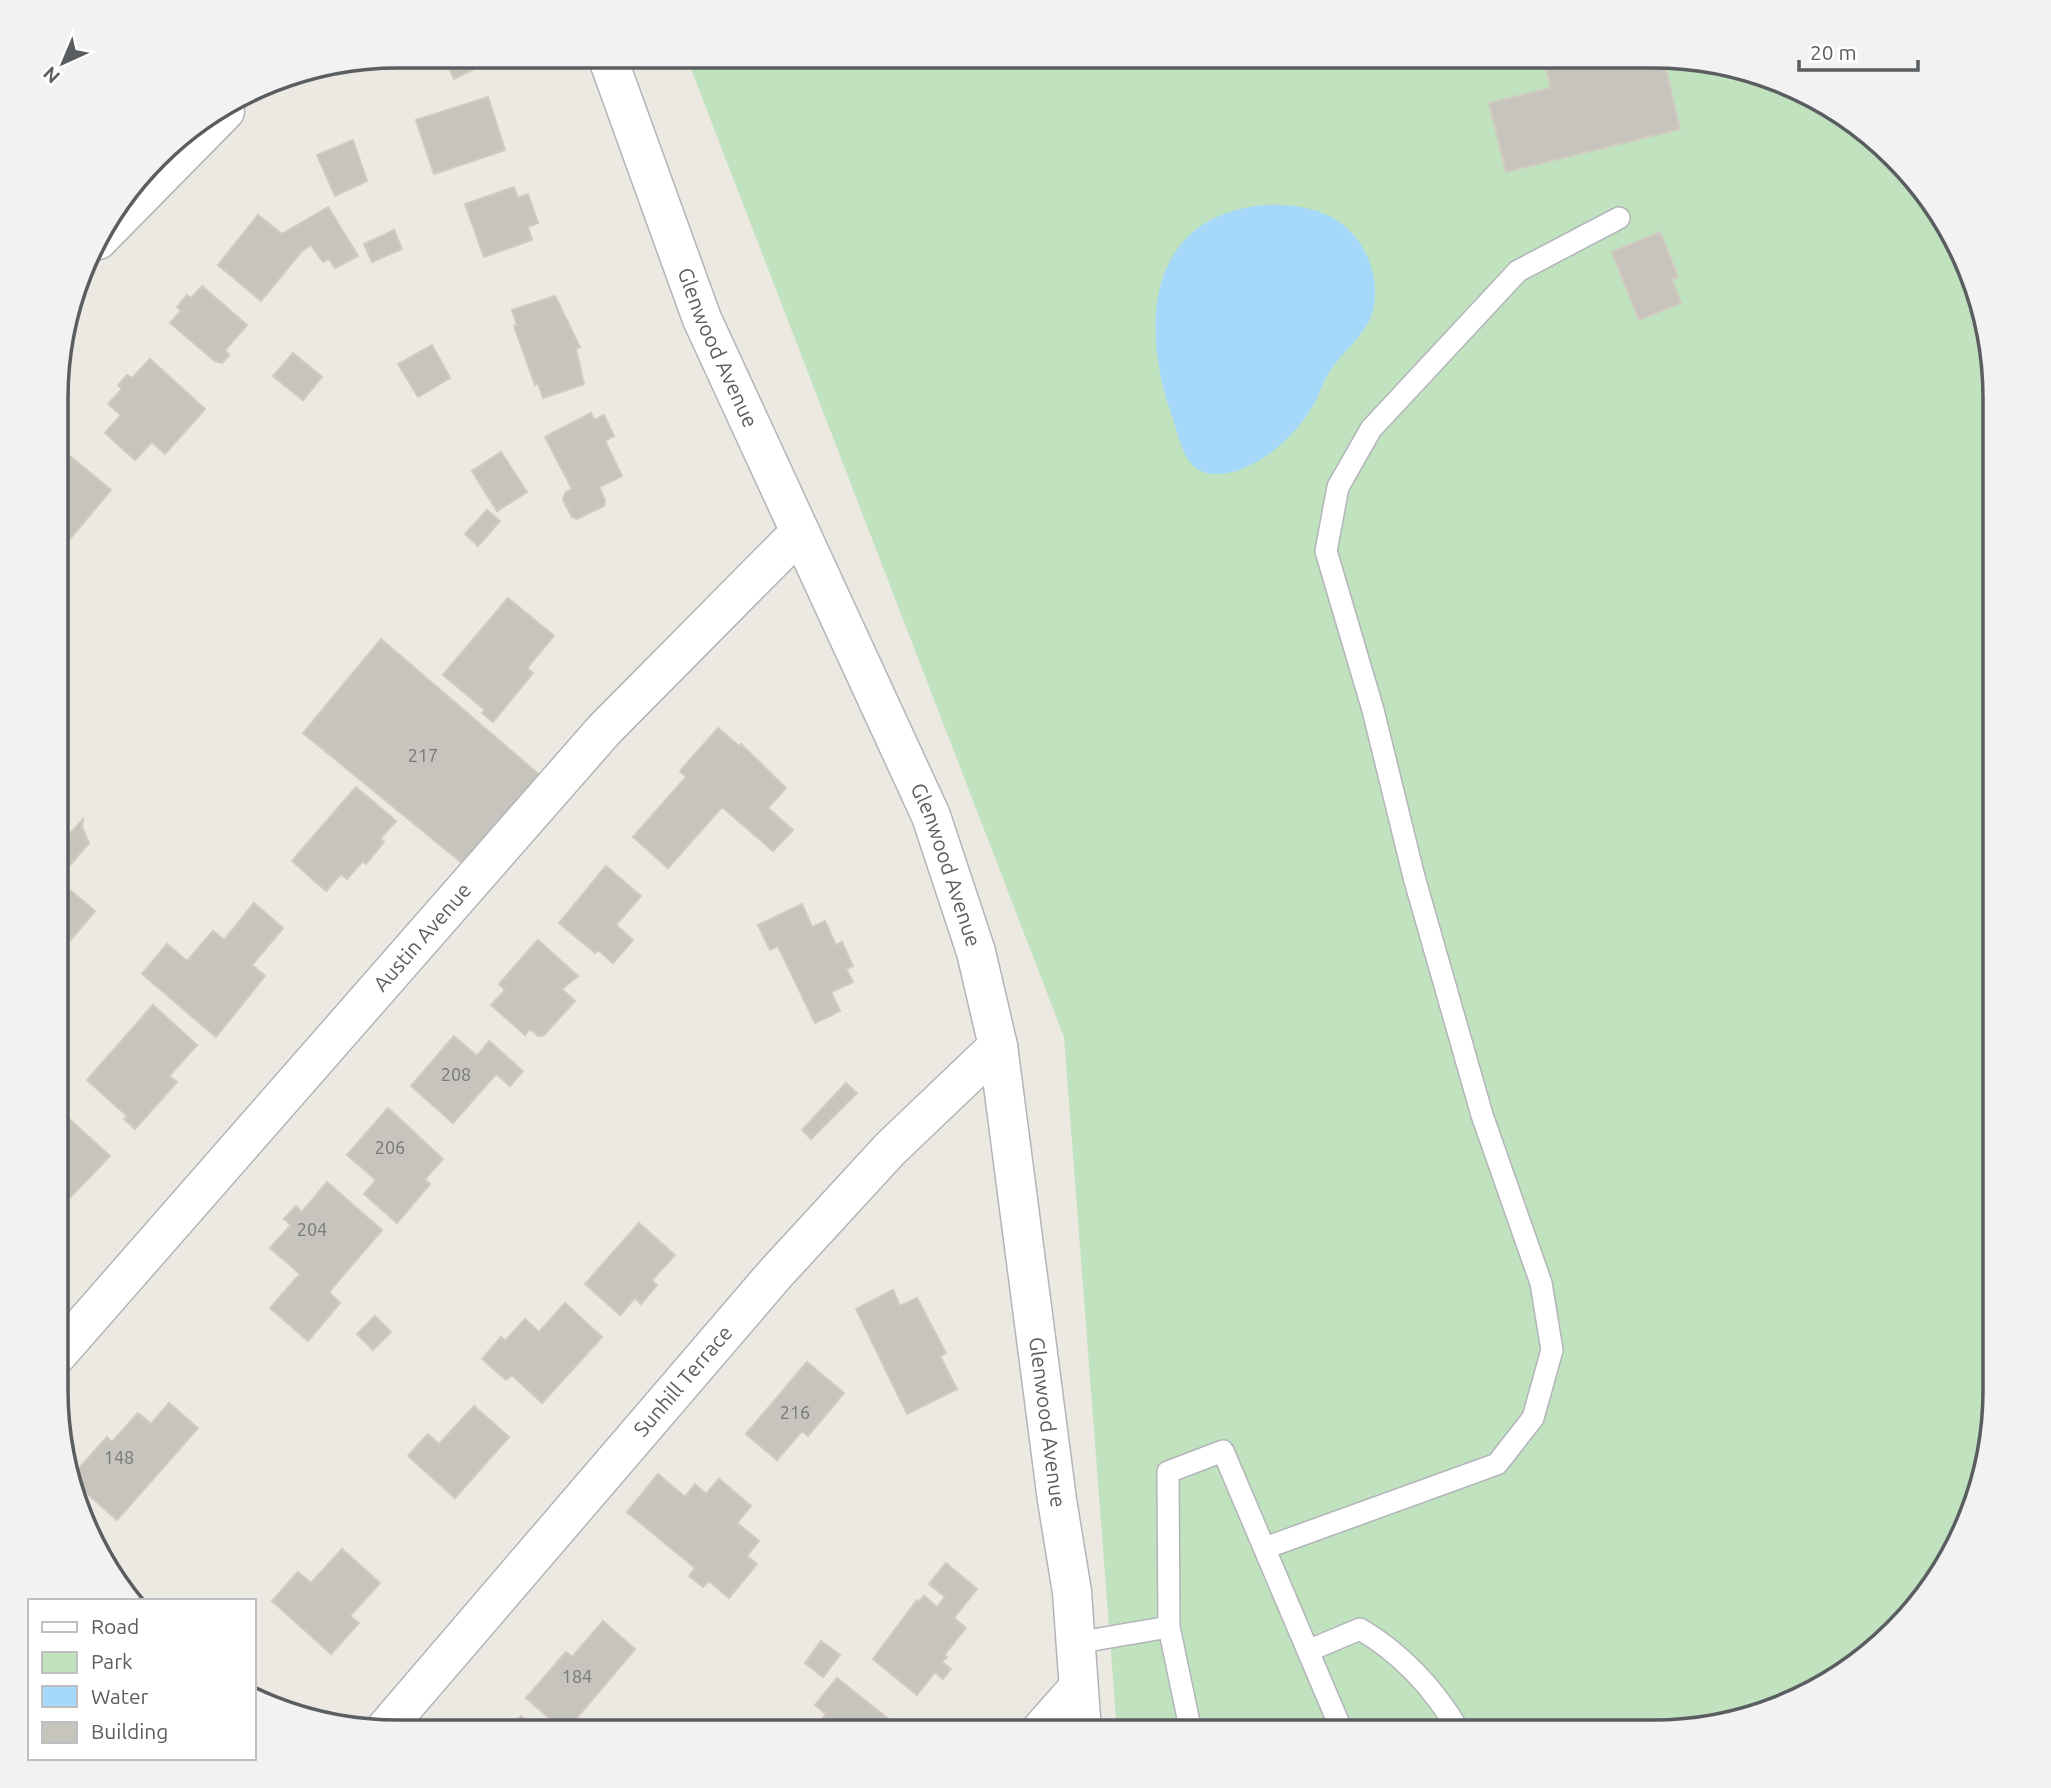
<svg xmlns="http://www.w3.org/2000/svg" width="2051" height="1788" viewBox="0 0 2051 1788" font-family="Ubuntu,sans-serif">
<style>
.green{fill:#c1e2bf}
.water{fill:#a5d8f9}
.building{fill:#c7c4be;stroke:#d0cac0;stroke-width:2}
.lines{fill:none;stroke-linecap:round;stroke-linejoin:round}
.lane-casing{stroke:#b2b5b8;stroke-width:24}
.street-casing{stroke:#b2b5b8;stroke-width:41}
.lane{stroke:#fff;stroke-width:21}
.street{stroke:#fff;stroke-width:38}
.labels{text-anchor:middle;stroke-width:5;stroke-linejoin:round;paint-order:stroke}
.number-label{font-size:18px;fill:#757878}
.street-label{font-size:21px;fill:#5a5e61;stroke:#fff}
.rim{fill:none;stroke:#5a5e61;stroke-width:3.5}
</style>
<rect width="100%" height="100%" fill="#ece9e2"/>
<path class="green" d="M686 56 1675 57 1804 91 1895 157 1960 247 1994 376 1995 1389 1969 1521 1894 1632 1784 1706 1675 1731 1117 1732 1064 1037Z"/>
<path class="water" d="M1267 205C1289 204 1310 207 1329 216 1366 233 1386 285 1369 321 1360 340 1341 353 1330 371 1322 383 1319 397 1311 409 1293 439 1251 476 1213 474 1185 473 1180 440 1173 419 1139 326 1146 214 1267 205Z"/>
<path class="building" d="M443 56H494L495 59 454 79Z
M1543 57H1663L1680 129 1506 172 1489 103 1551 88Z
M488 97 505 150 434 174 416 120Z
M353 140 367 181 335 196 317 155Z
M514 187 518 198 528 194 538 223 528 227 532 240 484 257 465 204Z
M328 207 358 256 335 268 329 259 323 262 311 245 302 251 261 301 218 265 258 215 282 234Z
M394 230 402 249 372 262 364 244Z
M1660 232 1678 277 1672 279 1681 303 1639 320 1612 252Z
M202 286 247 325 225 350 229 355 222 363 215 361 170 323 181 311 177 307 187 295 191 298Z
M555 296 580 347 576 349 584 384 543 398 538 383 535 385 514 326 517 325 512 310Z
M432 345 450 378 418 397 398 364Z
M293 353 322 377 303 400 273 376Z
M150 359 205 409 165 454 152 442 135 460 105 433 121 415 108 404 122 389 118 385 127 375 132 378Z
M591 413 594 420 604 415 614 436 605 441 622 476 599 487 605 500 604 506 577 519 572 517 563 500 565 493 572 489 545 437Z
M59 447 111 490 59 552Z
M501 452 527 492 497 511 472 471Z
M487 510 500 521 478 546 465 534Z
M508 598 554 636 527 668 533 673 493 722 482 713 485 710 443 675Z
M381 639 543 778 467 867 303 733Z
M718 728 739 746 741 744 786 788 768 808 793 830 773 851 722 807 668 868 633 837 686 777 680 771Z
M356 787 396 821 380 839 384 842 366 864 363 861 347 879 341 874 326 891 292 861Z
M83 819 82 827 89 843 58 879V847Z
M606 866 641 896 616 925 633 940 613 963 598 950 595 953 559 923Z
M58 880 95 911 58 955Z
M254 903 283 928 252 965 265 976 216 1037 142 974 167 944 187 961 213 931 224 940Z
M802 904 812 927 825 921 836 945 842 942 853 966 846 969 853 982 831 992 840 1011 815 1023 778 946 770 950 758 925Z
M538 940 578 976 562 989 575 1001 543 1036H538L530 1029 525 1035 491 1005 505 990 499 984Z
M153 1005 197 1045 169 1076 177 1082 135 1129 124 1119 127 1116 87 1080Z
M454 1036 477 1056 489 1041 523 1071 510 1086 496 1074 453 1123 411 1086Z
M846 1083 857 1093 811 1139 802 1130Z
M57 1108 110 1156 60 1208 57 1205Z
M388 1108 443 1159 425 1179 430 1184 397 1223 364 1194 376 1180 347 1155Z
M327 1182 382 1230 329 1292 340 1303 308 1341 270 1308 300 1274 270 1248 291 1225 284 1219 296 1206 302 1212Z
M639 1223 675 1255 652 1280 657 1285 641 1304 635 1298 620 1315 585 1284Z
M893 1290 900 1306 917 1298 946 1353 940 1356 957 1389 907 1414 856 1309Z
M565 1303 602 1337 542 1403 512 1375 506 1380 482 1359 501 1337 505 1341 525 1319 539 1332Z
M375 1316 391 1332 373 1350 357 1334Z
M807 1362 844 1393 808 1436 802 1431 777 1460 746 1434Z
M169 1403 198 1428 117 1520 73 1481 72 1476 107 1437 112 1442 138 1413 151 1424Z
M474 1406 509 1437 455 1498 408 1456 428 1434 439 1444Z
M658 1474 685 1497 695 1484 706 1494 719 1479 751 1506 737 1523 759 1541 747 1556 757 1564 729 1598 709 1581 703 1587 689 1576 695 1568 627 1512Z
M342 1549 380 1583 350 1616 359 1623 331 1654 272 1601 298 1572 311 1583Z
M946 1563 977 1589 954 1618 966 1628 944 1655 947 1657 942 1662 951 1669 943 1679 935 1672 917 1695 873 1659 917 1600 919 1602 924 1596 937 1607 945 1597 929 1584Z
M603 1621 635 1649 565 1732 526 1698 566 1652 572 1657Z
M821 1641 840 1655 823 1677 805 1663Z
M837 1678 896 1725 891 1732H811L826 1714 815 1705Z
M521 1716 540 1732H507Z"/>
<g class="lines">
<defs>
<path id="lane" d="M1265 1548 1497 1464 1533 1418 1552 1350 1541 1283 1482 1115 1414 877 1373 710 1326 551 1338 487 1371 429 1518 271 1619 218
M1169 1627 1168 1472 1223 1451 1342 1731
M1075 1643 1169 1627 1191 1732
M1310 1650 1360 1629C1401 1653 1435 1690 1459 1731"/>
<g id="street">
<path id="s1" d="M607 56 702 319 931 816 976 952 998 1046 1057 1500 1072 1592 1082 1732"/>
<path d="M98 240 225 111"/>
<path id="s2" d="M57 1355 604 730 800 532"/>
<path id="s3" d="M385 1729 776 1273 890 1149 998 1046"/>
<path d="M1039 1732 1077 1689"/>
</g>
</defs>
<use href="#lane" class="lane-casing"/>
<use href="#street" class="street-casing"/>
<use href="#lane" class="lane"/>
<use href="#street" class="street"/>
</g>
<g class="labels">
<g class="number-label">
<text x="423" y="762">217</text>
<text x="456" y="1081">208</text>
<text x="390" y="1154">206</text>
<text x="312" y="1236">204</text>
<text x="795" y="1419">216</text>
<text x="119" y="1464">148</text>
<text x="577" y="1683">184</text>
</g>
<g class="street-label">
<text dy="7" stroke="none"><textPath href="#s1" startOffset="312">Glenwood Avenue</textPath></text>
<text dy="7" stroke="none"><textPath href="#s1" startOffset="878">Glenwood Avenue</textPath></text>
<text dy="7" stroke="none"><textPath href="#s2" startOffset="555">Austin Avenue</textPath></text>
<text dy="7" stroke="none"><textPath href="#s3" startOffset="458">Sunhill Terrace</textPath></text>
<text dy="7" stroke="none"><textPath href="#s1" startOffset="1446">Glenwood Avenue</textPath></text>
</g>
</g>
<path d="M0 0H2051V1788H0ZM398 68H1653A330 330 0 0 1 1983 398V1390A330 330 0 0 1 1653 1720H398A330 330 0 0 1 68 1390V398A330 330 0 0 1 398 68Z" fill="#f2f2f2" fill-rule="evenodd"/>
<path class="rim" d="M398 68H1653A330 330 0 0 1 1983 398V1390A330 330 0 0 1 1653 1720H398A330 330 0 0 1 68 1390V398A330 330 0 0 1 398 68Z"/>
<rect x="28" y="1599" width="228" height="161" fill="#ffffff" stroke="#bdbfc0" stroke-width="2"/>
<rect x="42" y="1622" width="35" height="10" fill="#ffffff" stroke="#bdbfc0" stroke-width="2"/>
<text x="91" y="1634" font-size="21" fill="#5a5e61">Road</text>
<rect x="42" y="1652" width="35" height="21" fill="#c1e2bf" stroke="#bdbfc0" stroke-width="2"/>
<text x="91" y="1669" font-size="21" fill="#5a5e61">Park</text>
<rect x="42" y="1686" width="35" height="21" fill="#a5d8f9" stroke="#bdbfc0" stroke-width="2"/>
<text x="91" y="1704" font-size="21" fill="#5a5e61">Water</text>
<rect x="42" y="1722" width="35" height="21" fill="#c7c4be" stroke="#bdbfc0" stroke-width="2"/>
<text x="91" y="1739" font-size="21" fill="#5a5e61">Building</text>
<g transform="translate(63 63) rotate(224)" stroke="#ffffff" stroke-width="5" paint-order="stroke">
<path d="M0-5L12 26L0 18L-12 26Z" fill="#5a5e61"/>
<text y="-10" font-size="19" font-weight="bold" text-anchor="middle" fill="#5a5e61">N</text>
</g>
<path d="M1799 60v10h119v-10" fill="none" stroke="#5a5e61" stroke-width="3.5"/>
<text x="1810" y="60" font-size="21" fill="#5a5e61" stroke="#ffffff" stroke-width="5" paint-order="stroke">20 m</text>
</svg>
